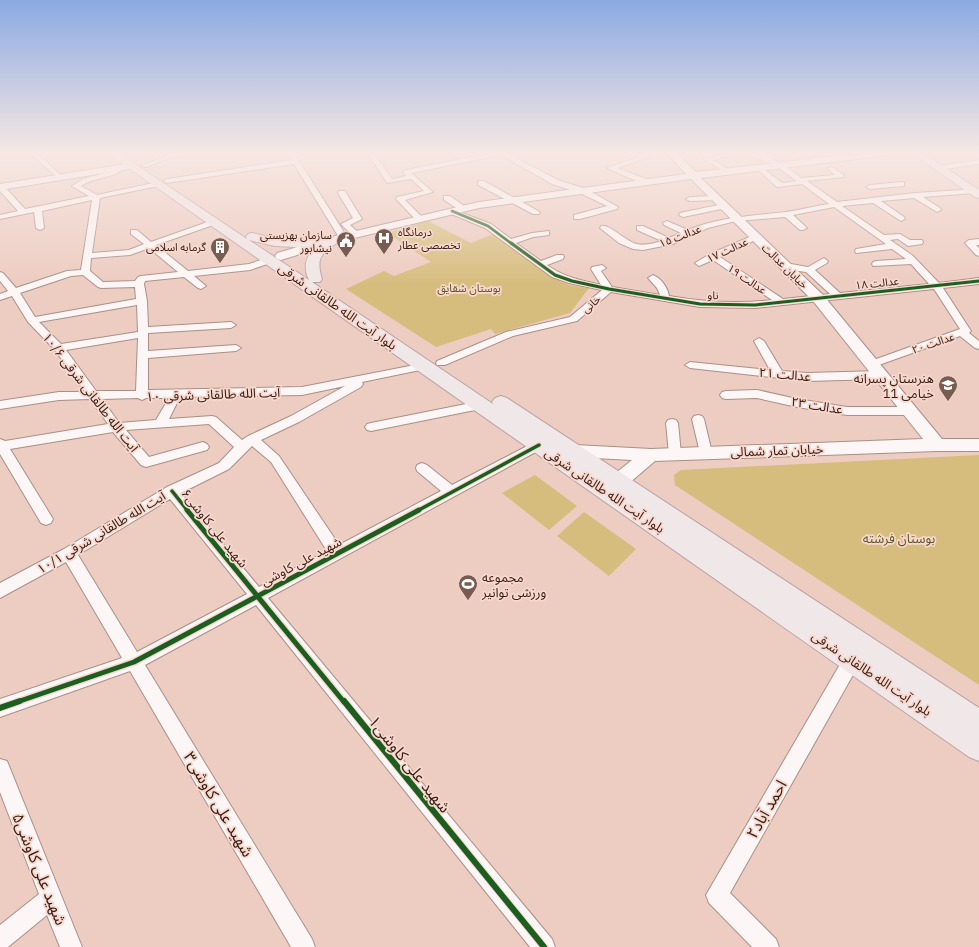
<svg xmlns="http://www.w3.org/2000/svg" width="979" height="947" viewBox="0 0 979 947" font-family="'IBM Plex Sans','Noto Sans Arabic',sans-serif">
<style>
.green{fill:#d6bd7e}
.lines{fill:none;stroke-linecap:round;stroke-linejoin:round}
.street-casing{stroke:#aa8f86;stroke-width:2}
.secondary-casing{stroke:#aa8f86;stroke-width:2}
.primary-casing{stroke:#baa2a1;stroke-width:2}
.street{fill:#fcf7f6;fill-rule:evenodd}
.secondary{fill:#fcf7f6;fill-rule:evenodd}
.primary{fill:#f0e7e8;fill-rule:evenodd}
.cycleway-far4-casing{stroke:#f7d8ce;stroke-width:4}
.cycleway-far3-casing{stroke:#f7d8ce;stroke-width:5}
.cycleway-far2-casing{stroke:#f7d8ce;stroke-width:6}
.cycleway-far1-casing{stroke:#f7d8ce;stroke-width:8}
.cycleway-casing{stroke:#f7d8ce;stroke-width:8}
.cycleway-far4{stroke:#1b5e20;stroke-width:2.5}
.cycleway-far3{stroke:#1b5e20;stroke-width:3}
.cycleway-far2{stroke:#1b5e20;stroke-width:3.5}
.cycleway-far1{stroke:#1b5e20;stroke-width:5}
.cycleway{stroke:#1b5e20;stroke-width:6}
.labels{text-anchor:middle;stroke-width:3.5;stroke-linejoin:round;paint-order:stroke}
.far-poi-label{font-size:11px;fill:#391e14;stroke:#f7d8ce;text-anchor:end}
.far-street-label{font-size:11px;fill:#391e14;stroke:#f7d8ce}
.far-park-label{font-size:11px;fill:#605729;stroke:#f7d8ce}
.street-label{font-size:13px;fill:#391e14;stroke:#f7d8ce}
.poi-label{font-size:13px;fill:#391e14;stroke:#f7d8ce;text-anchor:end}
.park-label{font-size:13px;fill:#605729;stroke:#f7d8ce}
.near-street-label{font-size:16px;fill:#391e14;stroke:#f7d8ce}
</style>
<rect width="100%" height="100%" fill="#edccc1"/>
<path class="green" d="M428 221 471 243 493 234 553 278 569 285 589 288 570 313 495 334 491 329 436 347 346 289 384 271 394 276 431 262 387 233Z
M979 455V685L675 485 674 475 681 470Z
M535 475 577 506 549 530 502 493Z
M584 512 636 549 609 576 557 536Z"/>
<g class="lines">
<defs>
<path id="street" d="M29 152H35L62 176V178H58Z
M178 152H186L146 167 141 166Z
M287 152H310L296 156 347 237 346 239H340L294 164 167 183 163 181 167 179 292 160Z
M367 152H373L392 179 406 176 403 172 406 170 497 152H504L558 180 586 189 618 207 617 209 580 219H574V215L607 206 580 193 552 184 501 155 411 173 433 192 405 200 423 218 419 220H416L396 199 397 197 424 191 411 179 387 183Z
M631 152H639L649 157 617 168 649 180V184H643L607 168 640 157Z
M732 152H742L713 160 729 170V172H725L704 159Z
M743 152C761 149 787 167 801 178L835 175 827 168 832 167 844 175V177L807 181 837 202 915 193 977 189 978 191 974 193 923 197 940 208 941 210 937 212 914 198 881 201 904 217 905 219 901 221 873 203 842 206 884 235 900 234 910 240H922L923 242 922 244 908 246 898 239 890 240 912 255 939 283 979 278V284L943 288 971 331 969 333 979 341V349L975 348 960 336 876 366H868L867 364 868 362 960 329 934 289 755 308 700 307 611 292 577 321 513 336 445 365H437L436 363 437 361 506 332 570 317 602 290 569 283 552 277 485 228 449 213 448 211 452 209 491 224 511 239 532 233 549 231V235L533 237 516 243 541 261 557 255H563L564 257 563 259 547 265C563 277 581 280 601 285L591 269 592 267 602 265 606 268 601 271 612 287 660 295 657 288 648 278 653 275C661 278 668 288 669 296 703 302 738 304 772 300L713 260 699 266 695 263 710 254 754 235H757L758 237 757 239 720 257 783 299 830 294 806 272 785 269 781 266 785 263 808 267 824 258 828 261 827 263 815 270 840 293 929 284 911 264 873 266 872 264 873 262 876 261 906 259 892 249 856 253 855 251 856 249 886 244 834 207 793 215 807 228 803 230H800L785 217 736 221 708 228 673 244 643 250 633 249 619 243 600 228 601 226C610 224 626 242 637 244 644 246 655 243 662 241L637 230V226H643L669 238 681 233 664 225 663 223 667 221 688 230C720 217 752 216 786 212 800 210 815 206 829 204L802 184 777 187 756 168V166H760L782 183 796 181 777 166Z
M825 152H832L843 158 838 159Z
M965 152H973L979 154V158Z
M979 160V164L939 170 936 168 939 166Z
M121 166 124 168C113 179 94 177 81 186L97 195 158 182 162 184 158 186 100 198 92 253 129 250 144 244 131 234V230H137L151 242 213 220 217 222 216 224 156 245 188 271 249 264 270 257 274 260 273 262 250 270 194 276 206 286 201 289 198 288 184 277 145 281 144 284 147 301 148 327 231 322 236 325 231 328 148 333V351L236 345 241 348 236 351 148 358V390L302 387 425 363 430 366 425 369 362 382 363 384 361 387 299 422 261 440 279 456 339 545 441 491 417 471 416 468 417 465 422 463 427 465 452 485 535 442 539 441 543 442 545 445 543 448 268 598 552 939 555 947H530L256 605 145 665 312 939 315 947H291L130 671 0 717V699L122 658 66 562 0 598V583L64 549 167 487 219 463 234 447 209 424 126 430 149 457 203 442 207 444 209 447 207 450 146 467 141 465 113 432 10 449 53 519 51 523 46 525 41 523 0 454V439L5 441 108 424 90 399 59 400 0 409V401L59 392H85L55 350 28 322 12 296 0 300V294L8 291 0 281V272L3 273 16 288 67 271 81 270 92 200 42 211 44 228 40 230 36 228 34 212 0 219V215L18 211 0 191V185H3L25 209 89 196 72 186 83 179 108 172ZM149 248 178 272 141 276 138 277 135 281 103 282 90 271 91 258 130 255ZM83 275 98 287 101 288 135 287 136 299 35 317 20 293 71 276ZM137 305 138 332 61 344 39 322ZM138 338 136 391H96L66 350ZM345 386 291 416 248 436 242 440 216 417 212 416 169 419 180 397 302 395ZM146 398H169L156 420 119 423 102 399 138 398 142 400ZM252 446 271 462 327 551 259 587 181 493 229 469ZM170 499 247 594 137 652 78 555Z
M478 181H484L540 212 539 214H533L478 185Z
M901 182H904V186L870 189 866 187 870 185Z
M339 191H345L362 219 350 225 360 234 359 236H353L341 224 353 218 338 193Z
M444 196H450L467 208 463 210H460L444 200Z
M715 196H718V200L690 201 686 199 690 197Z
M723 204 727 206 726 208 683 217 679 215 680 213Z
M979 239V245H976L979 248V256L976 255 965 243 969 240Z
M759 338 764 341 782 371 807 373 881 371 885 373 887 375 885 377 881 379 807 381 690 368 685 365 690 362 770 370 754 341Z
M757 390 797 399 847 407H910L914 408 916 411 914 414 910 415H847L797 407 757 398 726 399 722 398 720 395 722 392 726 391Z
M481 401 485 402 487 405 485 408 371 431 367 430 365 427 367 424 371 423Z
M698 415 702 416 704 419 712 453 710 456 706 458 702 456 700 453 692 419 694 416Z
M672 419 676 420 678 423 681 454 679 457 675 459 671 457 669 454 666 423 668 420Z
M852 652 858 654 860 660 858 666 730 893 776 939 779 947H752L709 903 706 895 846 654Z
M0 759 7 761 82 947H60L47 915 8 947H0V925L39 894 0 792Z"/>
<path id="secondary" d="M666 152H675L696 172 871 152H894L893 154 890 155 701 178 823 295 942 439H979V451H937L655 461 614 496 607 498 600 496 598 491 600 486 632 460 575 457 569 455 566 451 569 447 575 445 651 449 923 439 813 301 691 179 479 208 346 240 281 260 277 259 275 256 277 253 339 235 479 202 686 174Z
M132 163 137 166 135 168 0 190V184Z"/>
<path id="primary" d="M106 152H117L247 239 246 237 248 234 252 233 275 238 321 241 327 237H337L338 240 337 243C320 254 316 259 322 279L320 282H312L493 404 492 402 495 398 501 396 507 398 979 708V761L969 757ZM249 240 275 246 314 248C305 258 303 268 309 280Z
M910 152H921L979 190V198L975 197Z"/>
</defs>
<use href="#street" class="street-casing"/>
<use href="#secondary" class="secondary-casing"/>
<use href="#primary" class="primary-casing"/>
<use href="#street" class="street"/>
<use href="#secondary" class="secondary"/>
<use href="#primary" class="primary"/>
<defs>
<path id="cycleway-far4" d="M452 211 488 226 512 244"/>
<path id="cycleway-far3" d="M511 243 555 275 572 281 609 289 700 304 755 305 979 281"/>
<path id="cycleway-far2" d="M172 491 188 511
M417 511 539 445"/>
<path id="cycleway-far1" d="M187 510 344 702
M17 702 134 662 419 510"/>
<path id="cycleway" d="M344 701 544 947
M0 708 20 701"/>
</defs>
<use href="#cycleway-far4" class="cycleway-far4-casing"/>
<use href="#cycleway-far3" class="cycleway-far3-casing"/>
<use href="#cycleway-far2" class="cycleway-far2-casing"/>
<use href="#cycleway-far1" class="cycleway-far1-casing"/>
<use href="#cycleway" class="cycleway-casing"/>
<use href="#cycleway-far4" class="cycleway-far4"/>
<use href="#cycleway-far3" class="cycleway-far3"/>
<use href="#cycleway-far2" class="cycleway-far2"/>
<use href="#cycleway-far1" class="cycleway-far1"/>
<use href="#cycleway" class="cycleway"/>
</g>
<linearGradient id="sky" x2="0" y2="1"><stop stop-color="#8baae2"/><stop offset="0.54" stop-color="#f7e8e3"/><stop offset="1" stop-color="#f7e8e3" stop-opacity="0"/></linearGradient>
<rect width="979" height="284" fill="url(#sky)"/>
<defs>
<symbol id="hospital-pin" viewBox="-11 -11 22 30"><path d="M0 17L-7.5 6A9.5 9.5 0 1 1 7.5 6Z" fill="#785b51" stroke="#f7d8ce"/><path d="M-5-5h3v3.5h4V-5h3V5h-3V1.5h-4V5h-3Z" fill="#fff"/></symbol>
<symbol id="civic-pin" viewBox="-11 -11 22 30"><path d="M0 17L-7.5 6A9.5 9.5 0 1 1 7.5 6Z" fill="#785b51" stroke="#f7d8ce"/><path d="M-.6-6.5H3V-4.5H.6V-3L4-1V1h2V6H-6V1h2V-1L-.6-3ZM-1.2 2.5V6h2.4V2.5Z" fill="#fff"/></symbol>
<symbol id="building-pin" viewBox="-11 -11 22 30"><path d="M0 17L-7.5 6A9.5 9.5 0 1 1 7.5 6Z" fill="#785b51" stroke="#f7d8ce"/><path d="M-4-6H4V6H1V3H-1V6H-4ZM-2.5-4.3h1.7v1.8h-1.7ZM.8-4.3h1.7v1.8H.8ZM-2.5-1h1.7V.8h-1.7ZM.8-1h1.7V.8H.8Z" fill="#fff"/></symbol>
<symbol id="school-pin" viewBox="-11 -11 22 30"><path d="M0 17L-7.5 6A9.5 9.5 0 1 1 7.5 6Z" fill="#785b51" stroke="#f7d8ce"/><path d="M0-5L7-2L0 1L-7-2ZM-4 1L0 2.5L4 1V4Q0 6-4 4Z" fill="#fff"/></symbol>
<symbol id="stadium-pin" viewBox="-11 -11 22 30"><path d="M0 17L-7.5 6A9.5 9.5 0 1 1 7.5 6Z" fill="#785b51" stroke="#f7d8ce"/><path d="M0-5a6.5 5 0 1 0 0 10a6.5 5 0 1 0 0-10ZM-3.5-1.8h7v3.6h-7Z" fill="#fff"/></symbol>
</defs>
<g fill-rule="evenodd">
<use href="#hospital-pin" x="373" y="227" width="22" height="30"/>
<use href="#civic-pin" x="335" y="230" width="22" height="30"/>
<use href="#building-pin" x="209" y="236" width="22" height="30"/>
<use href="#school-pin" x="937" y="374" width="22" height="30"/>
<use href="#stadium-pin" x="457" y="573" width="22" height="30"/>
</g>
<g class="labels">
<g class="far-poi-label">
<text x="398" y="236" text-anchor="start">درمانگاه<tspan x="398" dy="13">تخصصی عطار</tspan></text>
<text x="332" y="239">سازمان بهزیستی<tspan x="332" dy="13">نیشابور</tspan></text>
<text x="206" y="251">گرمابه اسلامی</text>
</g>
<g class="far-street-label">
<text transform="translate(680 236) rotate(-21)" y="4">عدالت ۱۵</text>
<text transform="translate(727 250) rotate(-25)" y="4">عدالت ۱۷</text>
<text transform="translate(785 266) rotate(44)" y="4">خیابان عدالت</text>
<text transform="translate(747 279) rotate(34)" y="4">عدالت ۱۹</text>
<text transform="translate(877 283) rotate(-6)" y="4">عدالت ۱۸</text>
<text transform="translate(713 295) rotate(2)" y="4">ناو</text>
<text transform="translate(591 304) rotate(-41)" y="4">خانی</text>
<text transform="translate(933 343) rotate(-19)" y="4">عدالت ۲۰</text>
</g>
<g class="far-park-label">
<text x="469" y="292">بوستان شقایق</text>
</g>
<g class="street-label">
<text transform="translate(338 306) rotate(35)" y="5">بلوار آیت الله طالقانی شرقی</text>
<text transform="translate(785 374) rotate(5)" y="5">عدالت ۲۱</text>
<text transform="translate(91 392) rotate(52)" y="5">آیت الله طالقانی شرقی ۱۰/۶</text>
<text transform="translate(213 394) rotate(-2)" y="5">آیت الله طالقانی شرقی ۱۰</text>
<text transform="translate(817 405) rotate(9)" y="5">عدالت ۲۳</text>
<text transform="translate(777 450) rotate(-2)" y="5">خیابان تمار شمالی</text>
<text transform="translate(605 490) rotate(34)" y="5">بلوار آیت الله طالقانی شرقی</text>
<text transform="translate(215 528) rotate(51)" y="5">شهید علی کاوشی۶</text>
<text transform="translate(101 532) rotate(-31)" y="5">آیت الله طالقانی شرقی ۱۰/۱</text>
<text transform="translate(301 561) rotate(-28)" y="5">شهید علی کاوشی</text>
<text transform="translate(872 673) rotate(34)" y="5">بلوار آیت الله طالقانی شرقی</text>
</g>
<g class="poi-label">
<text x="934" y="383">هنرستان پسرانه<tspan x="934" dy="15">خیامی 11</tspan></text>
<text x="482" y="582" text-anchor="start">مجموعه<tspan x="482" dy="15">ورزشی توانیر</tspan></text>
</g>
<g class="park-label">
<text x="899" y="543">بوستان فرشته</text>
</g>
<g class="near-street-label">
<text transform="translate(410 764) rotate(51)" y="6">شهید علی کاوشی۱</text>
<text transform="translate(219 804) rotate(59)" y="6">شهید علی کاوشی۳</text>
<text transform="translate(766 809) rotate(-60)" y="6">احمد آباد۲</text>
<text transform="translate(40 869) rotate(68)" y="6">شهید علی کاوشی۵</text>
</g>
</g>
</svg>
